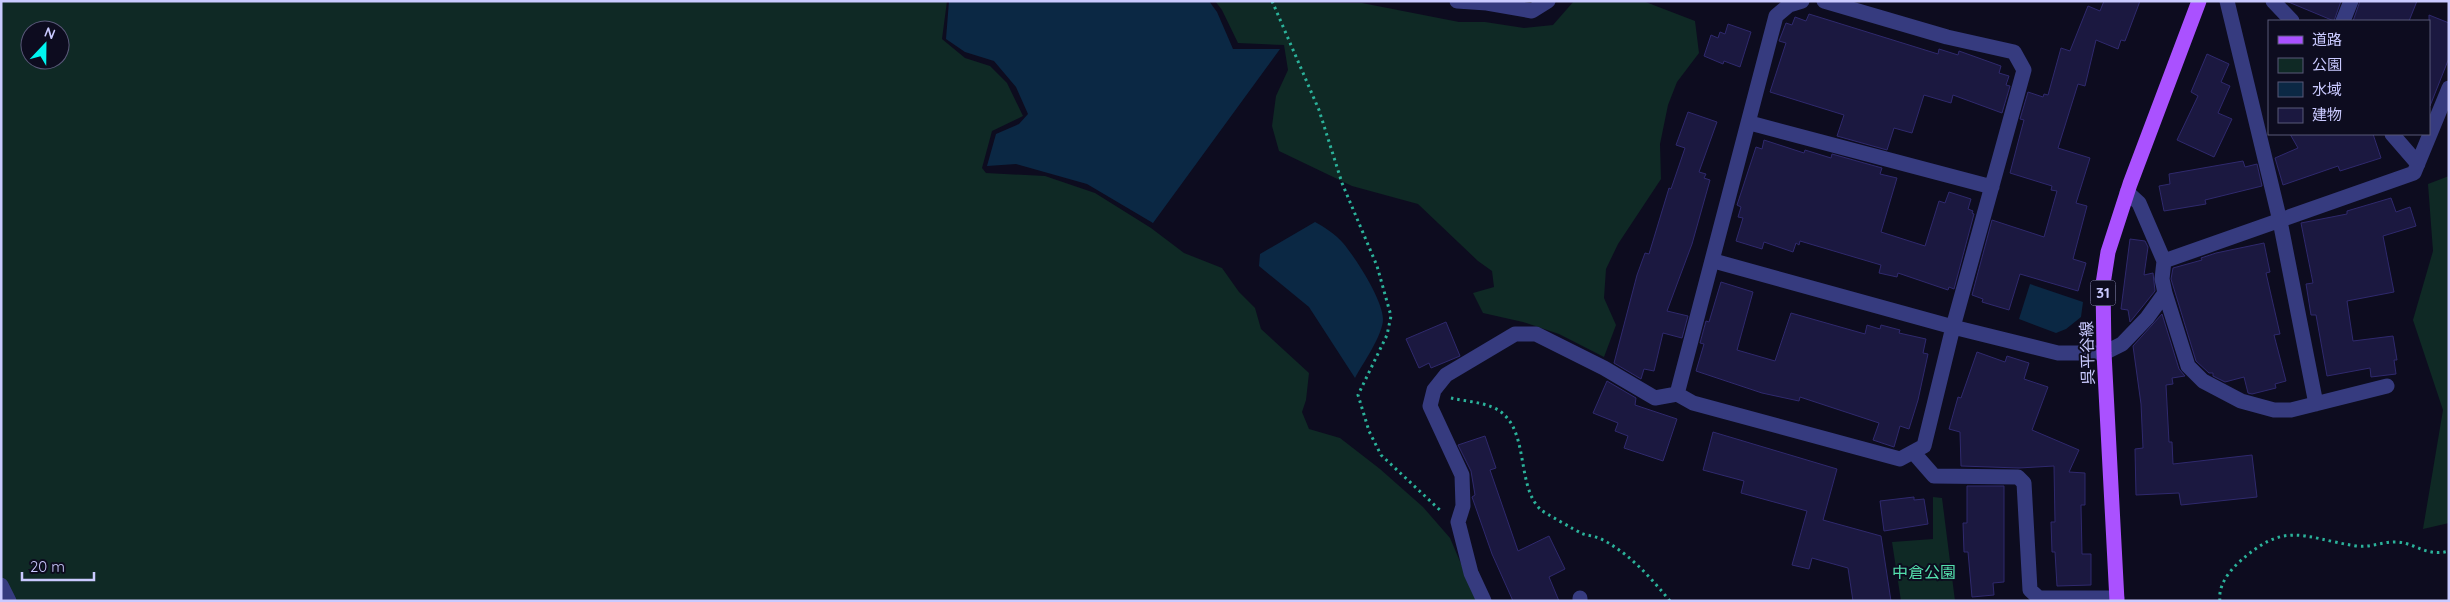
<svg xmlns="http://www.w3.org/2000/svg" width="2450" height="602" viewBox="0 0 2450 602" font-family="Quicksand,'Noto Sans JP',sans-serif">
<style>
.green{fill:#0f2925;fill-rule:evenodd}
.water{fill:#0b2844}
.building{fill:#1b1840;stroke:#2f296d}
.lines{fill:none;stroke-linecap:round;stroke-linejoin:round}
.path{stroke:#2bb29a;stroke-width:3;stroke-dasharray:2.5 4;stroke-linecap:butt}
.minor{stroke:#363b7f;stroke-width:15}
.major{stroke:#aa51ff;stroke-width:15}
.labels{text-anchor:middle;stroke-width:4;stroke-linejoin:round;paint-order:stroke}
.shield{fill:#0d0c1f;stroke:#9191bc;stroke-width:1}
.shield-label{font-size:15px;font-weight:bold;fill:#cacaff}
.street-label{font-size:16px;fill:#cacaff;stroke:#0d0c1f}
.park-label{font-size:16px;fill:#54e0ad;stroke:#0d0c1f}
</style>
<rect width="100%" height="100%" fill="#0d0c1f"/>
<path class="green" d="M1 1H947L942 39 965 58 990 66 1007 83 1023 116 992 131 982 168 986 173 1045 176 1095 193 1151 228 1184 253 1222 268 1239 292 1255 308 1261 329 1309 373 1306 400 1302 412 1309 429 1340 438 1380 469 1423 507 1450 538 1477 601H1ZM30 30H60V60H30Z
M1215 1 1362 3 1459 22H1485L1524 28 1553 25 1574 1H1643L1695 21 1699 53 1677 82 1668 105 1660 144 1661 179 1618 244 1606 269 1604 298 1616 325 1604 357 1559 334 1523 322 1483 313 1473 293 1494 287 1492 271 1478 261 1418 204 1352 186 1279 151 1272 126 1276 96 1288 70 1284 45 1238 43 1222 10Z
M2449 176V523L2423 529 2443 410 2413 320 2433 251 2428 184Z
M1933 497 1942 498 1955 601H1901L1892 542 1933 539Z"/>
<path class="water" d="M949 1H1209L1217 12 1233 49H1280L1153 223 1087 184 1016 164 987 166 996 134 1019 124 1028 114 1016 87 994 61 965 52 946 39Z
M1315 222C1326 228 1335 234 1343 243 1355 257 1383 300 1383 319 1383 335 1363 363 1355 378L1309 307 1259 266 1260 254Z
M2030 284 2083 302 2081 317 2066 329 2056 333 2019 319Z"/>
<path class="building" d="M2104 1H2140L2125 41 2121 40 2118 49 2096 40 2085 86 2078 84 2058 148 2090 158 2076 203 2087 206 2073 259 2086 263 2078 291 2020 274 2009 310 1982 302 1983 299 1972 295 1992 220 2044 237 2057 191 2051 190 2052 186 2010 173 2021 131 2024 120 2020 119 2028 92 2043 97 2044 94 2048 95 2061 48 2070 51 2088 6 2100 11Z
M2286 1H2341L2334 21Z
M2360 1H2417L2409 21H2353Z
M1809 14 1938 54 1939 49 1958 55 1959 51 2001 66 1999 73 2009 76 2006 85 2010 86 2002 113 1953 95 1951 103 1924 95 1912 133 1894 128 1887 150 1837 136 1844 115 1770 92 1786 43 1779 41 1786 23 1792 25 1795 17 1806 21Z
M2429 15 2449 23V58L2430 106Z
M1728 24 1751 32 1740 67 1724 61 1723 64 1704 56 1711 35 1718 38 1720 32 1725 34Z
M2207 54 2229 64 2221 82 2230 86 2218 113 2232 119 2214 157 2177 140 2198 96 2191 92Z
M1688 112 1717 122 1699 172 1706 174 1704 178 1710 180 1692 244 1667 311 1688 316 1682 338 1663 333 1654 371 1644 369 1641 379 1614 363 1637 275 1645 253 1649 254 1669 188 1671 189 1685 148 1676 145Z
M2290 134H2373L2381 158 2340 171 2338 166 2283 185 2275 158 2298 148Z
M1764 140 1804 153 1805 150 1831 158 1832 154 1882 168 1880 174 1897 178 1881 232 1925 246 1939 201 1945 203 1949 192 1971 199 1968 209 1973 211 1972 213 1974 214 1954 289 1949 287 1948 290 1898 273 1897 277 1879 273 1881 265 1800 241 1799 245 1796 243 1793 252 1764 242 1762 249 1736 241 1743 218 1738 217 1741 207 1737 205 1756 147 1762 149Z
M2243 161 2245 167 2257 164 2262 186 2205 200 2206 204 2164 211 2159 186 2170 184 2169 174Z
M2391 198 2396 212 2410 207 2416 226 2383 236 2394 292 2347 301 2353 341 2393 336 2397 360H2394L2396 374 2371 377 2370 368 2327 376 2316 315H2311L2306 284 2313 283 2301 223 2347 214V211Z
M2130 239 2145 241 2148 247 2144 275 2153 273 2155 291 2130 322 2128 310 2121 309Z
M2264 243 2270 272 2266 273 2280 334 2274 335 2286 381 2275 384 2276 388 2252 394 2248 393 2244 377 2225 382 2213 376V373H2209L2196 361 2171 279 2173 268 2202 260 2201 258 2216 253Z
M1721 282 1753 292 1737 350 1775 361 1791 313 1865 334 1867 325 1880 329 1881 325 1900 330 1899 333 1926 339 1923 353 1928 354 1918 400 1909 429 1900 426 1894 447 1873 440 1879 423 1800 397 1799 401 1762 393 1696 371 1704 344 1700 343 1706 321 1709 322Z
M2162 314 2179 369 2185 376 2172 378 2173 384 2166 385 2169 442H2172L2173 464 2252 455 2257 497 2181 505 2179 493 2136 495 2135 449 2143 448 2141 404 2133 346Z
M1446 322 1460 356 1431 368 1429 363 1419 368 1406 339Z
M1977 352 2005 362 2007 356 2029 363 2024 379 2048 387 2032 430 2079 450 2069 472 2085 473V505H2081L2082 554H2091V585L2057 586 2055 552H2052L2051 522H2055L2054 466 2019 468 1961 466 1960 432 1949 429 1958 397 1961 398Z
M1607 381 1636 398 1635 405 1677 419 1663 461 1624 448 1628 436 1615 431 1618 423 1593 413Z
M1713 432 1837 469 1823 520 1881 536 1891 601H1853L1848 568 1812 558 1809 569 1792 565 1807 511 1741 493 1744 481 1703 470Z
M1485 436 1496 468 1490 470 1518 551 1549 536 1565 569 1549 577 1559 601H1513L1492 554 1472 497 1475 495 1471 471 1458 445Z
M1967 486H2004V582L1993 583 1994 595 1972 597 1968 552H1964L1963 523H1967Z
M1914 497V500L1924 499 1928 524 1884 531 1880 501Z"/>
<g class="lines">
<path class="path" d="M1272 1 1319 110 1342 183 1377 266 1391 316 1387 335 1358 395 1369 431 1381 455 1442 512
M1451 398C1464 401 1480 402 1492 407 1532 423 1514 485 1541 510 1545 513 1575 530 1581 533 1588 536 1596 536 1603 540 1630 554 1650 577 1670 601
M2220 601C2218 587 2227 574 2237 564 2285 520 2300 537 2356 546 2371 548 2383 541 2398 542 2417 544 2427 557 2449 551"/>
<path class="minor" d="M1457 1 1487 3 1532 11 1548 1
M2227 1 2280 221 2316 404
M2273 1 2292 21
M2343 21 2351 1
M1750 123 1992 187
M2392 134 2418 164
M2127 192 2139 203 2164 261 2162 279 2165 293 2188 366 2203 381 2241 401 2274 410H2291L2387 386
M1714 261 1953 327 2058 353H2104L2122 344 2147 318 2165 293
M2164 261 2414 173 2449 88
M1677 394 1776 16 1789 5 1802 1
M1913 452 1934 476 2018 477 2024 483 2030 590 2039 598H2117
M1 585 9 601
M1580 598V601
M1484 601 1471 573 1458 522 1463 506 1462 475 1430 406 1434 390 1446 375 1515 334H1536L1604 368 1655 398 1677 394 1693 403 1900 459 1924 446 1953 327 2024 70 2014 52 1947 37 1824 1"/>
<path class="major" d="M2117 601 2104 353 2103 284 2108 252 2130 184 2199 1"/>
</g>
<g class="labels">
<rect class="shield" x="2090.5" y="280.5" width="25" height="25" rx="4"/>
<g class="shield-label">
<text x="2103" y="298">31</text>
</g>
<g class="street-label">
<text transform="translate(2087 353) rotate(-92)" y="6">呉平谷線</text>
</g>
<g class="park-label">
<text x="1924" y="578">中倉公園</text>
</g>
</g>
<rect width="2450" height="602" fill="none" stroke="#cacaff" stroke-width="5"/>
<rect x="2268" y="20" width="162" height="115" fill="#0d0c1f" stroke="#595879"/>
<rect x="2278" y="36" width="25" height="8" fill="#aa51ff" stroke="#595879"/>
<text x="2312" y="45" font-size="15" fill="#cacaff">道路</text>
<rect x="2278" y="58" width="25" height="15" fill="#0f2925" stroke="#595879"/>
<text x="2312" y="70" font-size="15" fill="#cacaff">公園</text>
<rect x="2278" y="82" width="25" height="15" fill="#0b2844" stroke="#595879"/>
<text x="2312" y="95" font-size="15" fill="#cacaff">水域</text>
<rect x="2278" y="108" width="25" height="15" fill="#1b1840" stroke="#595879"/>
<text x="2312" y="120" font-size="15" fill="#cacaff">建物</text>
<g transform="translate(45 45) rotate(22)"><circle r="24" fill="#0d0c1f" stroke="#595879"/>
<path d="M0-4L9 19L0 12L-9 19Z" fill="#00f5f1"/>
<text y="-8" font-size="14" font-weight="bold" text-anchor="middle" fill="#cacaff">N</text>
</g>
<path d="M22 572v8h72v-8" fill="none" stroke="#cacaff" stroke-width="2.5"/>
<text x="30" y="572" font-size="15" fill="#cacaff" stroke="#0d0c1f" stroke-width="4" paint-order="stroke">20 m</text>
</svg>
